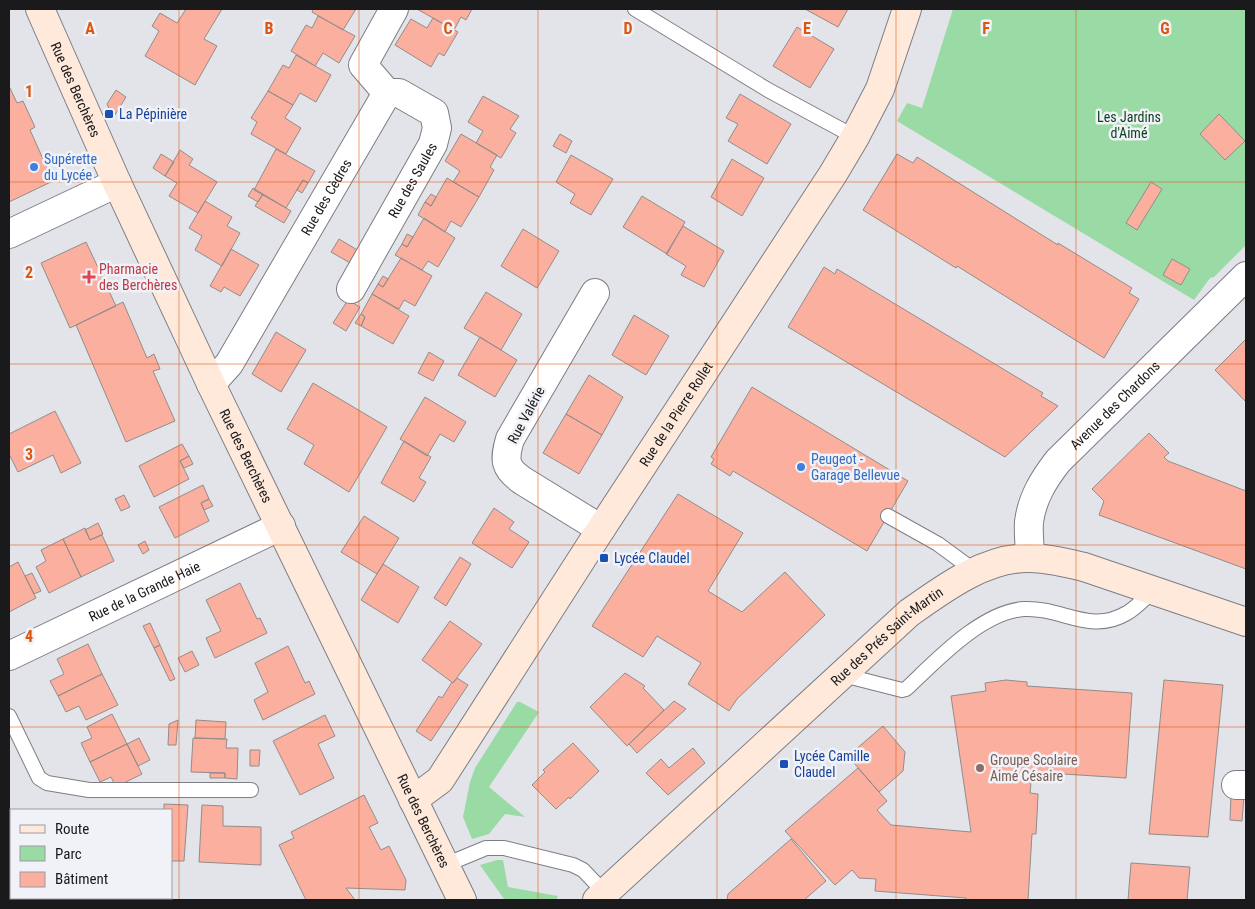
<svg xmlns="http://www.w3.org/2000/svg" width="1255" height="909" viewBox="0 0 1255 909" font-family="'Roboto Condensed',sans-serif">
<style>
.green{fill:#9adaa4}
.building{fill:#faaf9f;stroke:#938c8a}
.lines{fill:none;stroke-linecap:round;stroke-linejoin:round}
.lane-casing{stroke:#7d7e84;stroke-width:16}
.street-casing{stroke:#7d7e84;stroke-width:30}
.secondary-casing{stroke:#7d7e84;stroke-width:30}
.lane{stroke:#fff;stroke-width:14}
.street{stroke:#fff;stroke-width:28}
.secondary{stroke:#ffe9da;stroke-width:28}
.grid{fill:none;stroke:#de560d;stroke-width:1;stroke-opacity:0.55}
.transit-dot{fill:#1a4fb4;stroke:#f1f1f8;stroke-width:2}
.shop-dot{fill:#3f7fe0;stroke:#f1f1f8;stroke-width:2}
.health-dot{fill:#e0444e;stroke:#f1f1f8;stroke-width:2}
.education-dot{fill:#8d6e63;stroke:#f1f1f8;stroke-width:2}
.labels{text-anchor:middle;stroke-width:5;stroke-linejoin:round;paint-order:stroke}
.street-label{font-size:14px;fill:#1a1a1c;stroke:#f1f1f8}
.transit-label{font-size:14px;fill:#164399;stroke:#f1f1f8;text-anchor:start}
.park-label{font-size:14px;fill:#063f18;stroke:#f1f1f8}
.shop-label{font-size:14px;fill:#366cbe;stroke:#f1f1f8;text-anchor:start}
.health-label{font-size:14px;fill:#be3a42;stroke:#f1f1f8;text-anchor:start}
.education-label{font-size:14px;fill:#785e54;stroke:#f1f1f8;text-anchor:start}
.grid-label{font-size:16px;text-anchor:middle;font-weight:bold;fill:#de560d;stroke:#f1f1f8;stroke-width:5;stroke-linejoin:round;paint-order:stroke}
</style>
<rect width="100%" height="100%" fill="#e3e4ea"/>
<path class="green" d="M953 9H1246V245L1214 277 1210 278 1194 300 897 121 907 103 922 108Z
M517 702H520L539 712 489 787 525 817 505 814 489 834 472 839 463 817 470 782 475 768Z
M497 860H503L508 887 558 896 556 900 504 899 480 865Z"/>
<path class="building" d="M186 9H222L204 39 217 46 195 85 145 56 159 31 152 26 160 13 177 23Z
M313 9H356L343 30 312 12Z
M417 9H472L466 20 461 17 454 30Z
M805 9H848L838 27Z
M318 16 355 36 339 63 323 53 315 66 291 51 306 25 312 28Z
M433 18 458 32 444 56 439 53 431 67 395 45 411 19 427 28Z
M797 27 834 49 810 88 773 66Z
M296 55 331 75 316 102 300 93 293 105 268 91 283 65 289 68Z
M9 86 17 103 23 101 35 127 30 130 53 181 9 202Z
M116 90 126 97 113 118 107 104Z
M268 91 293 105 285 118 301 128 286 154 251 134 257 122 251 118Z
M740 94 791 124 767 164 728 141 738 124 726 118Z
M483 96 519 116 510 129 516 133 501 158 476 143 483 131 468 122Z
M1219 114 1245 141 1225 160 1200 134Z
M461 134 497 155 490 167 494 170 479 197 453 182 460 171 445 161Z
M560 134 572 141 566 153 553 146Z
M276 149 315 171 308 183 303 180 286 208 254 190Z
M180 150 193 159 189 165 217 182 198 213 169 196 177 183 165 176Z
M161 154 174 162 165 176 153 168Z
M897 154 913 163 917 157 1058 245V243L1132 288 1129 293 1139 299 1104 358 957 266 956 268 863 210Z
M571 155 613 179 591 215 570 203 575 194 556 182Z
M732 159 764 178 742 216 711 197Z
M447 178 479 197 461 227 451 221 445 232 418 215 425 202 431 206Z
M303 180 308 183 302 193 297 190Z
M1151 182 1162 189 1137 230 1126 223Z
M253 188 263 194 258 202 248 196Z
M263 194 291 211 284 223 255 206Z
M431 194 436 197 431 206 425 202Z
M642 196 685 222 667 254 623 227Z
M205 201 232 217 227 226 240 233 222 266 195 250 202 236 189 228Z
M424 218 455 238 438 267 428 261 422 270 395 255 402 244 407 247Z
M683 226 724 251 704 287 681 275 686 266 666 254Z
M523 229 559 251 537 288 501 266Z
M407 234 413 237 407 247 402 244Z
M339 239 359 251 352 264 331 252Z
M86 242 116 306 70 328 41 263Z
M231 249 259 265 240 296 224 287 221 292 210 286Z
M401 258 432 276 415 306 404 300 399 309 372 294 378 284 383 287Z
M1172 259 1190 269 1181 285 1163 275Z
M824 267 835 274 837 269 1043 393 1041 396 1058 406 1005 457 788 327Z
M383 276 388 279 383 287 378 284Z
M486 292 522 314 501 350 464 328Z
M372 294 409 316 393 344 361 326 365 317 361 314Z
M348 300 360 307 346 331 333 323Z
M123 302 147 358 154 354 160 369 153 371 175 421 126 442 76 325Z
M361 314 365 317 361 326 355 323Z
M634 315 669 336 646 375 612 355Z
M276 332 306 350 281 392 252 374Z
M480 337 517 360 495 397 458 375Z
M1246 339V402L1215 370Z
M429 352 444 361 433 381 418 373Z
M589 375 623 397 602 435 566 414Z
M313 383 387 427 349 492 304 464 314 445 287 429Z
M752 387 908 481 867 551 733 471 730 476 711 464 714 459 711 457Z
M425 397 466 422 454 442 440 434 427 456 400 439Z
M55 411 81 463 61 473 53 455 18 472 9 454V434Z
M566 414 602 435 579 474 543 453Z
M1149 433 1169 453 1164 457 1168 461 1246 491V569L1099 515 1104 501 1092 489Z
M404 441 431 457 419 478 426 482 414 502 381 483Z
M182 444 189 456 180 461 189 479 154 497 139 466Z
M189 456 193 464 184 468 180 461Z
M203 485 209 499 201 503 209 521 175 538 159 507Z
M678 494 743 533 708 591 742 612 785 572 825 615 737 699 729 711 688 684 701 663 657 636 643 657 592 626Z
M124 495 130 507 121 511 115 499Z
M209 499 213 506 204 510 201 503Z
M494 508 514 522 509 529 529 542 512 568 472 543Z
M364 516 399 538 377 574 341 552Z
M98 523 103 534 90 540 85 530Z
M85 528 90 540 102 535 114 561 81 577 63 539Z
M63 539 81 577 49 593 36 567 46 561 41 550Z
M145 541 149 550 143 554 138 545Z
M460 557 471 564 446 606 434 598Z
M18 562 36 598 9 612V567Z
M383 564 419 587 398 623 361 600Z
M32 573 41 591 34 594 25 576Z
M240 583 257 619 260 618 267 633 215 658 206 638 221 631 206 600Z
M450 621 482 644 453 683 422 660Z
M150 623 160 645 154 648 143 626Z
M88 644 102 674 58 696 50 681 64 674 57 659Z
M160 645 175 679 170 681 154 648Z
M288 646 305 683 309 681 315 694 263 720 254 700 268 692 255 663Z
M192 651 199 665 185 672 178 658Z
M625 673 645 686 643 688 664 710 627 746 590 707Z
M102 674 118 705 86 720 79 706 66 712 58 696Z
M457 678 468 685 431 741 416 731 439 696 442 698 452 682 453 683Z
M1006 680 1027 682V686L1132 693 1126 778 1032 772 1030 793 1038 794V796L1036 834H1032L1028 900H966V898L875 891 876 879 859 878 852 870 835 885 785 831 858 768 887 801 877 810 891 825 971 832 951 696 986 691 985 683Z
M1164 680 1223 685 1208 837 1149 834Z
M674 701 686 709 637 753 629 744Z
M112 714 127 744 90 762 81 743 92 738 87 727Z
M325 715 335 736 318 744 334 778 300 795 273 741Z
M178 720 176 745H168L169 724Z
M196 720 226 722 225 739 195 738Z
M883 726 905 752 903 771 879 792 848 756Z
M139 738 150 760 138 766 127 744Z
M193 738 227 739 226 748H238L237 779 225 778V773L191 772Z
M573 743 599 771 570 799 569 797 556 809 532 785 545 772 543 770Z
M127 744 142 774 116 787 111 777 100 782 90 762Z
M693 748 705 763 668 795 646 773 661 759 669 768Z
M250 750H260L259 766H250Z
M210 773H225V778H210Z
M364 795 378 823 369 827 381 850 389 846 406 880 405 890 346 888 355 900H306L279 845 294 838 291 832Z
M1231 795 1244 796 1242 821 1230 820Z
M164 804 188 805 184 861H171V810H164Z
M202 805 223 806V826L261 827V865L199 862Z
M791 839 826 881 804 900H727L728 894Z
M1131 863 1190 867 1187 900H1128Z"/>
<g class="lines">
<defs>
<path id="lane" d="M635 9 768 90 855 137
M888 516 938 544 976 572
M843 675 902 690 906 689C936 661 981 612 1024 609 1062 607 1090 635 1127 613 1136 608 1145 598 1153 591
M9 716 39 778 47 783 89 790H251
M445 865 486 848H504L573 865 583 870 605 893"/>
<g id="street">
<path d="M9 234 117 183"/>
<path id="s1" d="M351 289 433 144 437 128 434 113 399 93H387"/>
<path d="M595 293 510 439C504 460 504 468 523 481L601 529"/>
<path id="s2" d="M211 384 229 364 387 93 363 65 394 9"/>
<path id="s3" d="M1030 558C1030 546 1028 533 1029 522 1032 498 1044 479 1058 461L1246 276"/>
<path id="s4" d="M9 656 281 526"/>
<path d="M1236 785H1246"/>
</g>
<g id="secondary">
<path id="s5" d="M40 9 117 183 211 384 462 900"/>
<path id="s6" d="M413 800 440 780 601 529 833 174 855 137 880 89 907 9"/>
<path id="s7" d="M597 900 909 613C944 588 986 557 1030 558 1048 558 1066 563 1084 567L1246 622"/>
</g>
</defs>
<use href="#lane" class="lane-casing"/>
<use href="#street" class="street-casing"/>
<use href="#secondary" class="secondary-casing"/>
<use href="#lane" class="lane"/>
<use href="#street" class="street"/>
<use href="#secondary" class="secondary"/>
</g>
<path class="grid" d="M179 9V900M359 9V900M538 9V900M717 9V900M896 9V900M1076 9V900M9 182H1246M9 364H1246M9 545H1246M9 727H1246"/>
<g class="transit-dot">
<rect x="104" y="109" width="10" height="10" rx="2.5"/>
<rect x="599" y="553" width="10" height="10" rx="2.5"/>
<rect x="779" y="759" width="10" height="10" rx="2.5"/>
</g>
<g class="shop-dot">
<circle cx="34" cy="167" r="5"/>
<circle cx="801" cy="467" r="5"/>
</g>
<path class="health-dot" d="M86.5 269.5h5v5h5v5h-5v5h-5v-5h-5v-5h5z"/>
<circle class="education-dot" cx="980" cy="768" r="5"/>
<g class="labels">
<g class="street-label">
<text dy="5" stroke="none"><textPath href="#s5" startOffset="88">Rue des Berchères</textPath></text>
<text dy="5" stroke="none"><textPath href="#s1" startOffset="125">Rue des Saules</textPath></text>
<text dy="5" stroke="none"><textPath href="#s2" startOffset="220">Rue des Cèdres</textPath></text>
<text dy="5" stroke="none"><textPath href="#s3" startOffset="184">Avenue des Chardons</textPath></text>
<text dy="5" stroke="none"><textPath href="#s6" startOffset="469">Rue de la Pierre Rollet</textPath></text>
<text transform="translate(526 415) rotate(-62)" y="5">Rue Valérie</text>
<text dy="5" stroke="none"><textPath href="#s5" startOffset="492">Rue des Berchères</textPath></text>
<text dy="5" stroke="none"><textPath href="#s4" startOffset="150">Rue de la Grande Haie</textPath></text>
<text dy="5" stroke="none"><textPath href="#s7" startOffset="392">Rue des Prés Saint-Martin</textPath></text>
<text dy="5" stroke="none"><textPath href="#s5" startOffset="898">Rue des Berchères</textPath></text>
</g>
<g class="transit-label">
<text x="119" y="119">La Pépinière</text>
<text x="614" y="563">Lycée Claudel</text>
<text x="794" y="761">Lycée Camille<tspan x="794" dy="16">Claudel</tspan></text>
</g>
<g class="park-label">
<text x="1129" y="122">Les Jardins<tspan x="1129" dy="16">d'Aimé</tspan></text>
</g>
<g class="shop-label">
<text x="44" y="164">Supérette<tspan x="44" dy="16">du Lycée</tspan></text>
<text x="811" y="464">Peugeot -<tspan x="811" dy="16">Garage Bellevue</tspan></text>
</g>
<g class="health-label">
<text x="99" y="274">Pharmacie<tspan x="99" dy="16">des Berchères</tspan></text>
</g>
<g class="education-label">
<text x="990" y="765">Groupe Scolaire<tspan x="990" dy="16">Aimé Césaire</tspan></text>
</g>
</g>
<g class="grid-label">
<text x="90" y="34">A</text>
<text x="269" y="34">B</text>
<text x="448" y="34">C</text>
<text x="628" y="34">D</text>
<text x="807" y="34">E</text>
<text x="986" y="34">F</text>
<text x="1165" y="34">G</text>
<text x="29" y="97">1</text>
<text x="29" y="278">2</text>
<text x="29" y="460">3</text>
<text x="29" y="642">4</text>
</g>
<rect width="1255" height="909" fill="none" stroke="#1a1a1c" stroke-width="20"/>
<rect x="10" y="809" width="162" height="90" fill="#f1f1f8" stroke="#9b9ba0"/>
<rect x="20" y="825" width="25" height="8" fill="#ffe9da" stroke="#9b9ba0"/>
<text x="55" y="834" font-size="15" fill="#1a1a1c">Route</text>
<rect x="20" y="846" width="25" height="15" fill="#9adaa4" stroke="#9b9ba0"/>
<text x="55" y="859" font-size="15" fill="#1a1a1c">Parc</text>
<rect x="20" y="872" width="25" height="15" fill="#faaf9f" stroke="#9b9ba0"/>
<text x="55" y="884" font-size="15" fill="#1a1a1c">Bâtiment</text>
</svg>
